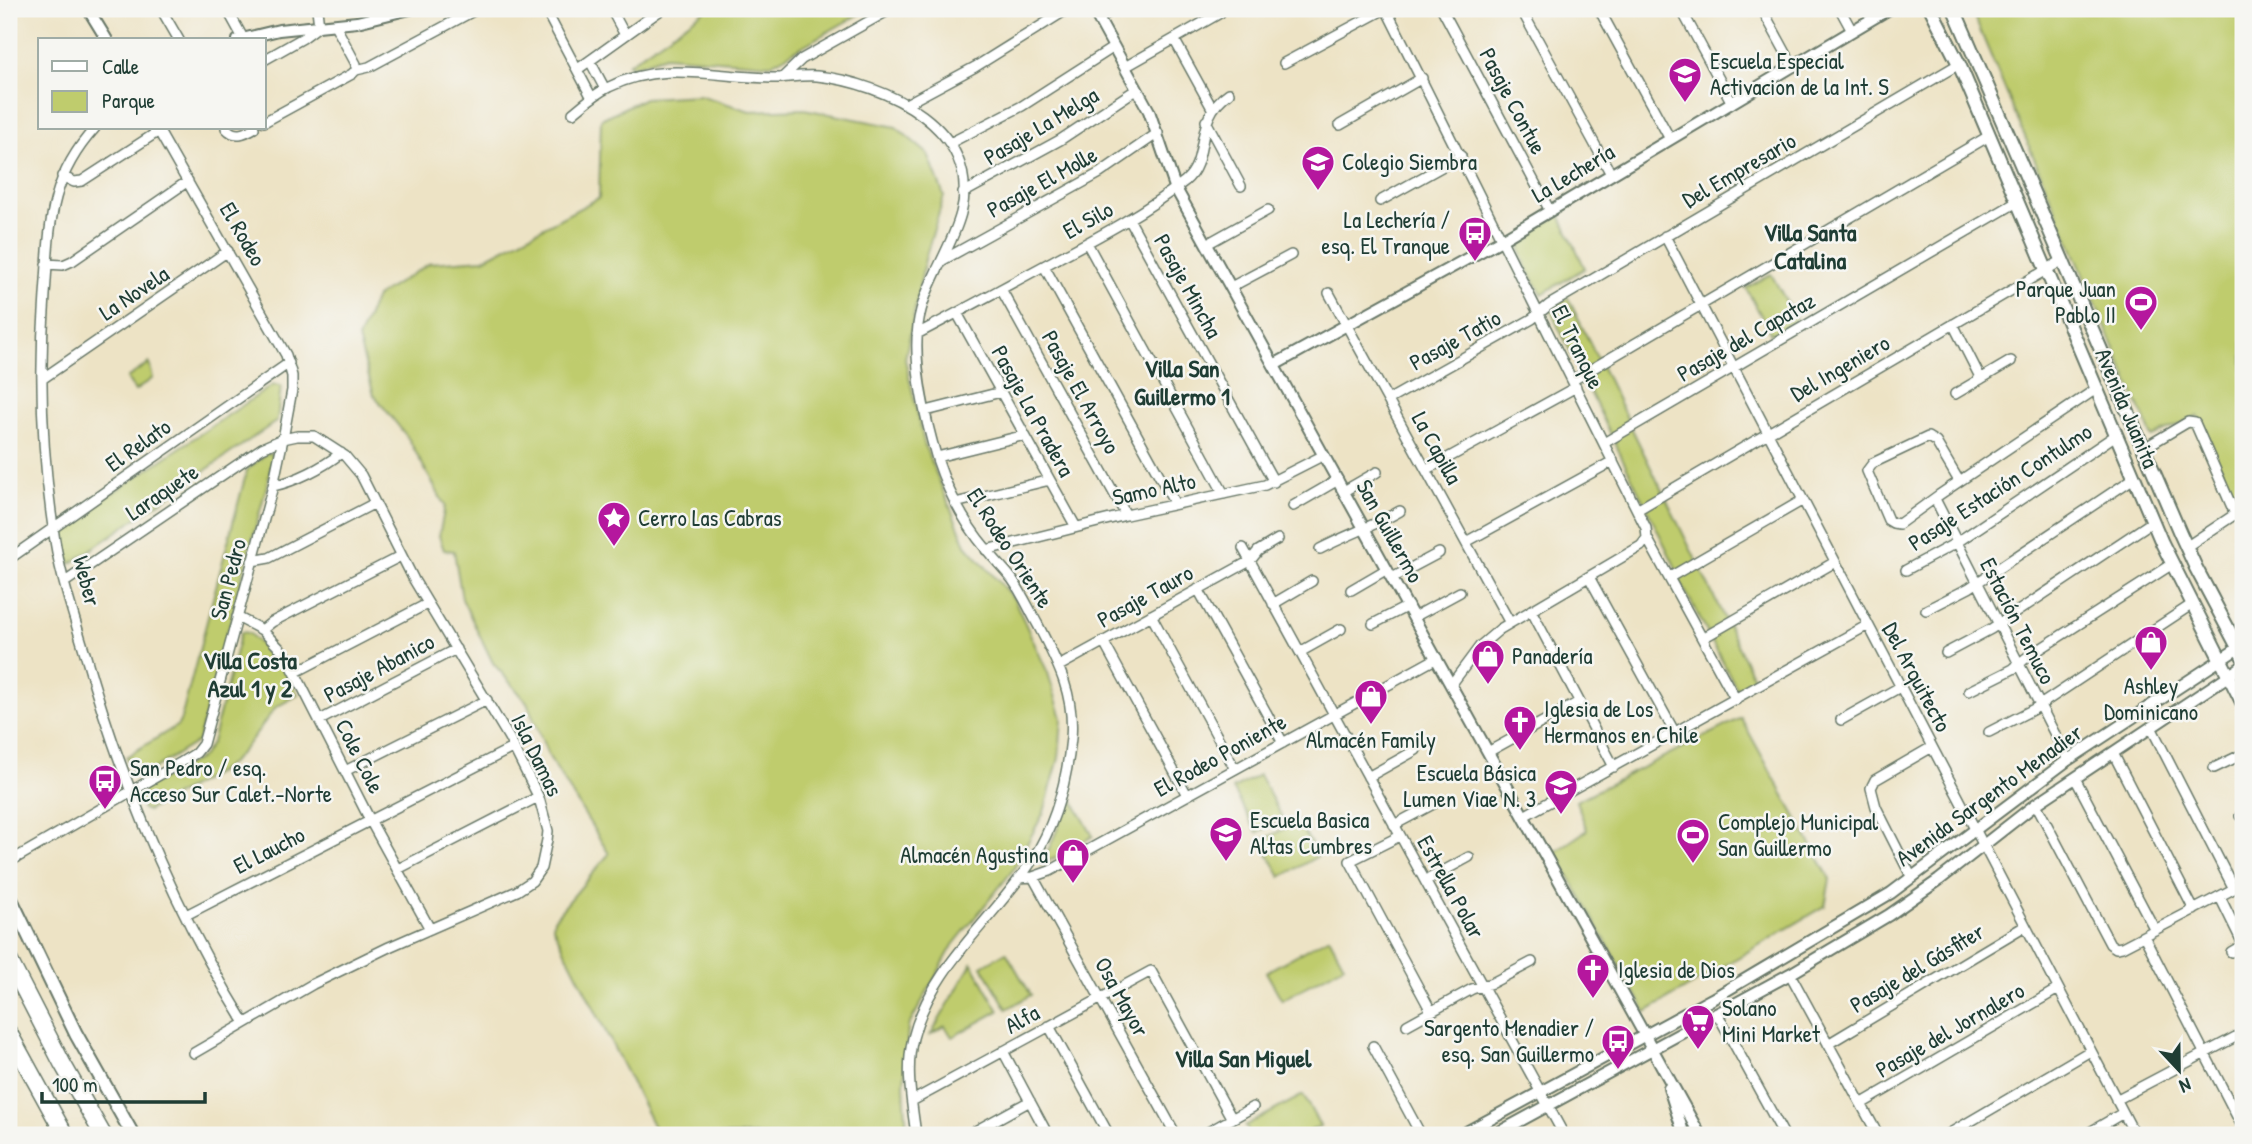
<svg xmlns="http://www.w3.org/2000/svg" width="2252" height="1144" viewBox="0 0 2252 1144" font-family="'Patrick Hand',sans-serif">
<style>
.green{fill:#bfcc6d;stroke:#6f8450;stroke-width:2}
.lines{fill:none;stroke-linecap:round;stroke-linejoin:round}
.minor-casing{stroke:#677767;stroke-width:12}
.tertiary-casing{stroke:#677767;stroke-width:14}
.secondary-casing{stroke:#677767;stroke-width:16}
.motorway-casing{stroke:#677767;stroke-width:19}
.minor{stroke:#fff;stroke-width:9}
.tertiary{stroke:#fff;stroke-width:10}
.secondary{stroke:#fff;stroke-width:12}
.motorway{stroke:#fff;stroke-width:16}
.labels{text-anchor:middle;stroke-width:5;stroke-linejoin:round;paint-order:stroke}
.poi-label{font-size:23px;fill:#1f3d34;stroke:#f6f6f2;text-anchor:start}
.street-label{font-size:23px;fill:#1f3d34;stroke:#f6f6f2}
.neighbourhood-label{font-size:24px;font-weight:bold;fill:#1f3d34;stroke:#f6f6f2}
</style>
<rect width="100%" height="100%" fill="#f6f6f2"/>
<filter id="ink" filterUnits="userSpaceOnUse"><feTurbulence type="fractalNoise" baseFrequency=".0143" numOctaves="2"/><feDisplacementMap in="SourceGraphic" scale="14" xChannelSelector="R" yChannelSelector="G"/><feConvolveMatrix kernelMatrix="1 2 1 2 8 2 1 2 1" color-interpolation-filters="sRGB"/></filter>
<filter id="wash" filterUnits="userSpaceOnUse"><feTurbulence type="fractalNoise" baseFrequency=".00686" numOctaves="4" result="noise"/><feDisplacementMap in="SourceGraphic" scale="28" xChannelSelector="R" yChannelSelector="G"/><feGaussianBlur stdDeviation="1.57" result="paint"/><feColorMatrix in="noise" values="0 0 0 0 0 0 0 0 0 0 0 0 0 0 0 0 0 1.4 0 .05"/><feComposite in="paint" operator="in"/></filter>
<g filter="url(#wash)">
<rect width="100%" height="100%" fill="#ede3c5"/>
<path class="green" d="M707 9H868L771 64 665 56 634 66 628 64Z
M1971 9H2243V500L2237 504 2198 416 2152 437Z
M699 95 750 111 804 109 896 127 928 154 944 196 925 259 905 359 925 447 966 545 1014 599 1048 673 1062 718 1059 758 1044 812 1013 870 953 945 908 1027 904 1086 907 1135H658L553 927 554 919 609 854 548 755 527 702 493 663 462 599 454 551 444 550 439 536 445 506 408 438 374 395 358 339 376 297 430 263 484 259 599 198 601 119 645 98Z
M1560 215 1585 268 1542 294C1534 279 1513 252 1523 236Z
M1771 274 1797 320 1771 334 1746 288Z
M1568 298 1755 681 1738 691 1680 581 1674 564 1549 308Z
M149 363 153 378 135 391 127 378Z
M273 385 281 386 277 421 70 564 62 537V527Z
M267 453 273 455 267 485 198 741 139 778 133 776 126 757 178 725 181 719 247 470Z
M241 632 249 633 286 670 298 695 276 707 245 748 233 761 217 773 147 811 143 809 137 796 139 792 202 757 212 742Z
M1741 718 1830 879 1825 906 1646 1012 1555 852 1587 830 1576 801Z
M1259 775 1283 819 1257 833 1233 789Z
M1071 797 1093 836 1042 865Z
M1298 821 1318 856 1281 877 1261 841Z
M1329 937 1344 965 1282 1000 1266 972Z
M1006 952 1031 995 1007 1009 982 966Z
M972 963 999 1011 952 1037 945 1026 931 1034Z
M1303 1095 1320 1126 1303 1135H1251L1245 1126Z"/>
</g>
<g filter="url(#ink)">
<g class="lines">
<defs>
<path id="minor" d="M161 9 179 40
M227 9 243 38
M545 9 592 98
M611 9 625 35
M1386 9 1646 528 1647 538 1736 700
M1442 9 1550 211
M1521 9 1611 174
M1599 9 1670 139
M1681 9 1732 103
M1762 9 1793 66
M1840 9 1852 31
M1099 18 1114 9
M335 25 356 64V70
M1174 39 1212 108
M264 60 303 38 319 26 317 9
M590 61 605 89
M1284 63 1385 9
M1125 67 1220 13 1223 9
M578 69 662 9
M782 78 802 59 891 9
M906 104 975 67 1068 9
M573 113C584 104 596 93 609 87 665 59 721 79 779 78 792 77 804 75 817 76 885 83 983 129 961 213 951 251 923 286 918 325 913 368 925 418 937 459 948 492 964 523 987 550 995 560 1004 569 1012 579 1022 593 1029 609 1038 625 1057 662 1075 694 1071 738 1067 779 1056 823 1033 859 995 919 931 966 913 1038 905 1070 912 1103 916 1135
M1206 121 1241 186
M264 122 352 74 356 70 369 67 477 9
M1340 125 1422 78
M95 128C47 181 50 228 45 295 39 371 42 452 53 527 58 569 72 610 84 650 121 781 173 907 245 1023
M226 128C235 138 244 134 254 128
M950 143 1022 106 1114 47
M62 176 74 182 82 181 159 131
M963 193 1060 140 1137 89
M1380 201 1461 156
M1129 219 1274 482
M1665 236 2135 1135
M1087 243 1224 494
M1207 244 1268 210
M943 260 1100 173 1158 133
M46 264 63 265 72 261 188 181
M1044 266 1175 504
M1231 287 1291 255
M1001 289 1126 515
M1329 293 1510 623
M957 313 1076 527
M1953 324 1981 379
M917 334C963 310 1008 285 1053 261 1098 237 1144 213 1185 181 1211 160 1192 118 1229 93
M42 379 228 251
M1573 380 1989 136
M1955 394 2011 361
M1388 400 1532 319 1549 305 1959 64
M926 411 1001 392
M1604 443 2017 202
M2144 448 2188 422 2195 423 2235 514
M937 457 1025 435
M1426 470 1576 387
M1959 481 1936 442 1928 437 1873 463 1867 471 1888 520 1893 523 1899 524 1939 495 2096 389
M273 486C296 481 322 468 341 453
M1344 491 1377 472
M1935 499 2068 760
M955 503 1050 480
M1293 506 1338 480
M1637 510 2063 260
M1466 542 1613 461
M2186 547 2243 509
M1243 548 1564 1135
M1320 549C1346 535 1374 526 1400 511
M986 550 1126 515 1265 485 1324 455
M9 559 289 363
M252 561 269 558 375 503
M1906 570 1956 543 2116 435
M1589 577 1675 733
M1670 577 1803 500
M1392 578 1439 553
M65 582 262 448 283 439 297 436H314L345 456 361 475 414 580 509 738 539 798 548 831 547 840 541 868 532 881 517 891 389 947 313 984 194 1053
M1198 589 1283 743
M1351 590 1387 569
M1273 604 1312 581
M1531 610 1614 767
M1926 610 1969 588 2134 478
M1151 615 1235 769
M237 617 262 630 286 655 370 820 430 929
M1414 617 1460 592
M1373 624 1408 606
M262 630 272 622 401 556
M1703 638 1835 562
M1103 641 1187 795
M1300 652 1341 629
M1946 653 1991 629 2152 522
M1059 666 1250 561 1258 551 1278 539
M296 672 427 604
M1451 685 1480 646 1500 629 1641 546 1647 538
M1969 691 2013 669 2026 658 2171 565
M320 720 456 649
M1841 720 1900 687
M2151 727 2234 889
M1989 732 2034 709 2191 605
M1488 752 1579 702
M2113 753 2194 910
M2214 768 2243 754
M345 771 487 700
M1368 777 1416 750
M2075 778 2155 930
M2036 804 2110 944 2116 948 2122 947 2243 884
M1524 816 1868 625
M2240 816 2243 814
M1394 825 1437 802
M1400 836 1350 861 1431 1011
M9 862 180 763 196 753 203 744 273 486 283 439 292 390V376L286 355 157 128
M398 869 538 797
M1033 877 1176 1135
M1019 878 1033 877 1050 871 1437 658
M1912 878 1876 807 1871 788 1875 780 1932 747
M1425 881 1469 857
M2220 897 2243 944
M186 915 514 747
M2144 936 2243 1128
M2231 952 2243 945
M1790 974 1878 1135
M1717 1013 1784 1135
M1407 1025 1472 989 1492 983 1532 962
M1049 1026 1109 1135
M1828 1044 2025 926
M1373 1046 1421 1135
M1003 1051 1048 1135
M2116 1100 2243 1033
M912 1101 1151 971 1232 1119
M1861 1104 2058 989
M968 1135 1030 1101
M1203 1135 1253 1107
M1947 1135 2090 1051
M2085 1135 2123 1113"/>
<path id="tertiary" d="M88 9 107 40
M1093 9 1149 111 1175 187 1700 1135
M238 40 279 30 357 22 410 9
M1274 365 1503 239 1889 9
M1669 1088 1684 1135
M1461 1135 1712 999 1891 893 2068 760 2243 645
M1494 1135 1790 974 1889 915 1939 880 2036 804 2243 666"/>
<path id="secondary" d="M1931 9 1959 64 2162 543 2243 704
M1954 9 2180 533 2196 568 2243 657
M9 895 76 1034 133 1135
M9 1129 13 1135"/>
<path id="motorway" d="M9 960 62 1063 103 1135
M9 1033 65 1135"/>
</defs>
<use href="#minor" class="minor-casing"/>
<use href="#tertiary" class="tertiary-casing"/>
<use href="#secondary" class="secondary-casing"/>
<use href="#motorway" class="motorway-casing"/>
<use href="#minor" class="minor"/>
<use href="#tertiary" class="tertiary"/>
<use href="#secondary" class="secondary"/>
<use href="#motorway" class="motorway"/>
</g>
</g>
<defs>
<symbol id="school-pin" viewBox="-11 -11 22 30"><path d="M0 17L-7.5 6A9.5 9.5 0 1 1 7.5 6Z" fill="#b5179e" stroke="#f6f6f2"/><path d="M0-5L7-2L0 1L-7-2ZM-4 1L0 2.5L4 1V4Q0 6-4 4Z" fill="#fff"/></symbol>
<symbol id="bus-pin" viewBox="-11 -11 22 30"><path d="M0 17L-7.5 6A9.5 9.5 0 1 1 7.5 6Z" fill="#b5179e" stroke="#f6f6f2"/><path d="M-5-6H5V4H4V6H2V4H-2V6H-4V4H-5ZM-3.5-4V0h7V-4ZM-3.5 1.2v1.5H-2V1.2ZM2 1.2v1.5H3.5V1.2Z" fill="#fff"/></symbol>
<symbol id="stadium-pin" viewBox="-11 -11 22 30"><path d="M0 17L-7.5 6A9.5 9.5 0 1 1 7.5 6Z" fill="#b5179e" stroke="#f6f6f2"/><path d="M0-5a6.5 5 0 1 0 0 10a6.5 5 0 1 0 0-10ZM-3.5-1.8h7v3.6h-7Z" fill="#fff"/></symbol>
<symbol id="sight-pin" viewBox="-11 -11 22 30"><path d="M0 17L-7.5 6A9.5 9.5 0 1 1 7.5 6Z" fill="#b5179e" stroke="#f6f6f2"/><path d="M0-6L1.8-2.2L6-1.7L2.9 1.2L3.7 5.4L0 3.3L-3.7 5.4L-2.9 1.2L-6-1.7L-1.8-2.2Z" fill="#fff"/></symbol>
<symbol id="shop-pin" viewBox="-11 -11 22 30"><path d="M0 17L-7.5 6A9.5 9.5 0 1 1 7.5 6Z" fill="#b5179e" stroke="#f6f6f2"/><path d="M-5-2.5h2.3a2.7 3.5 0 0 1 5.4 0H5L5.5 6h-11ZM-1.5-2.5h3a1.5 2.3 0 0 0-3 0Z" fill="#fff"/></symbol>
<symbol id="church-pin" viewBox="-11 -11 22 30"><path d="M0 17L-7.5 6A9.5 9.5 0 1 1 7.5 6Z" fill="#b5179e" stroke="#f6f6f2"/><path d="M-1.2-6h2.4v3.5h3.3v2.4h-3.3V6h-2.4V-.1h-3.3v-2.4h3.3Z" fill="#fff"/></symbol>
<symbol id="supermarket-pin" viewBox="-11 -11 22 30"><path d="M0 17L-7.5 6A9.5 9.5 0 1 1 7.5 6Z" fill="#b5179e" stroke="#f6f6f2"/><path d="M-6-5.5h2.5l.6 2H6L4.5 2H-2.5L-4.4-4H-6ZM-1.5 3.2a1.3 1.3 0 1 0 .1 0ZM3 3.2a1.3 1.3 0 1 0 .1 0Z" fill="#fff"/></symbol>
</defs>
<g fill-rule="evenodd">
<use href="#school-pin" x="1666" y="55" width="38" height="52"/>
<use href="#school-pin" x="1299" y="143" width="38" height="52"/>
<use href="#bus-pin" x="1456" y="214" width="38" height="52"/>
<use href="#stadium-pin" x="2122" y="283" width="38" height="52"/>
<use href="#sight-pin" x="595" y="499" width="38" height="52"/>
<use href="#shop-pin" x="2132" y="623" width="38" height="52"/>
<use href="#shop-pin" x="1469" y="637" width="38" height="52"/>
<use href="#shop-pin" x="1352" y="677" width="38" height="52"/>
<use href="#church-pin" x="1501" y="703" width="38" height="52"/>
<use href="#bus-pin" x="86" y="762" width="38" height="52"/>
<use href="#school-pin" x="1542" y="767" width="38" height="52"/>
<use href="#school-pin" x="1207" y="814" width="38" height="52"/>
<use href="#stadium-pin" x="1674" y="816" width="38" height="52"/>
<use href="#shop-pin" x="1054" y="836" width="38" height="52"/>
<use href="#church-pin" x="1574" y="951" width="38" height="52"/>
<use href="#supermarket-pin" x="1679" y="1002" width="38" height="52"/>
<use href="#bus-pin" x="1599" y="1022" width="38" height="52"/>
</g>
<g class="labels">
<g class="poi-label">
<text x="1710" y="69">Escuela Especial<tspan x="1710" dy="26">Activacion de la Int. S</tspan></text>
<text x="1342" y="170">Colegio Siembra</text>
<text x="1450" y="228" text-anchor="end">La Lechería /<tspan x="1450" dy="26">esq. El Tranque</tspan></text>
<text x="2116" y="297" text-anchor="end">Parque Juan<tspan x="2116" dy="26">Pablo II</tspan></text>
<text x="638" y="526">Cerro Las Cabras</text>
<text x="1512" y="664">Panadería</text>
<text x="2151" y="694" text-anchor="middle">Ashley<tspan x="2151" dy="26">Dominicano</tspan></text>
<text x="1544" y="717">Iglesia de Los<tspan x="1544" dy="26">Hermanos en Chile</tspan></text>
<text x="1371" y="748" text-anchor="middle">Almacén Family</text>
<text x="130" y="776">San Pedro / esq.<tspan x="130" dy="26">Acceso Sur Calet.-Norte</tspan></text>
<text x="1536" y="781" text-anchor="end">Escuela Básica<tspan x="1536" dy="26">Lumen Viae N. 3</tspan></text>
<text x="1250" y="828">Escuela Basica<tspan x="1250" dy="26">Altas Cumbres</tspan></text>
<text x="1718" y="830">Complejo Municipal<tspan x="1718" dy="26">San Guillermo</tspan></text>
<text x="1048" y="863" text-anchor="end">Almacén Agustina</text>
<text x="1618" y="978">Iglesia de Dios</text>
<text x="1722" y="1016">Solano<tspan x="1722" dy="26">Mini Market</tspan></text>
<text x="1594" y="1036" text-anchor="end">Sargento Menadier /<tspan x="1594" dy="26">esq. San Guillermo</tspan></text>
</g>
<g class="street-label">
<text transform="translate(1513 101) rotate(62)" y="8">Pasaje Contue</text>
<text transform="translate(1041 126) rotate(-31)" y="8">Pasaje La Melga</text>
<text transform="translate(1739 170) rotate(-30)" y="8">Del Empresario</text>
<text transform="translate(1573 173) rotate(-31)" y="8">La Lechería</text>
<text transform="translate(1042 182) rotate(-29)" y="8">Pasaje El Molle</text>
<text transform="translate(1088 220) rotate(-29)" y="8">El Silo</text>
<text transform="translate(243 234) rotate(60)" y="8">El Rodeo</text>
<text transform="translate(1188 286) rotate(61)" y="8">Pasaje Mincha</text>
<text transform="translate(134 293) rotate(-34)" y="8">La Novela</text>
<text transform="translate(1746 337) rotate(-30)" y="8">Pasaje del Capataz</text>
<text transform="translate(1455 340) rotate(-29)" y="8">Pasaje Tatio</text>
<text transform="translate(1578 347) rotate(64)" y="8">El Tranque</text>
<text transform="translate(1840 368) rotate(-30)" y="8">Del Ingeniero</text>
<text transform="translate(1081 392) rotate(61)" y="8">Pasaje El Arroyo</text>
<text transform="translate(2127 408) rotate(67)" y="8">Avenida Juanita</text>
<text transform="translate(1033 411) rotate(61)" y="8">Pasaje La Pradera</text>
<text transform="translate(138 445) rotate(-35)" y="8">El Relato</text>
<text transform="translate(1437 448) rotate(61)" y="8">La Capilla</text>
<text transform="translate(2000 487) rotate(-33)" y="8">Pasaje Estación Contulmo</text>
<text transform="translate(1154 489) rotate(-12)" y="8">Samo Alto</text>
<text transform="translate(162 492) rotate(-34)" y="8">Laraquete</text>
<text transform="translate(1390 531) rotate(61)" y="8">San Guillermo</text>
<text transform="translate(1010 548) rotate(57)" y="8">El Rodeo Oriente</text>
<text transform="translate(228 579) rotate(-75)" y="8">San Pedro</text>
<text transform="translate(87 581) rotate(75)" y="8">Weber</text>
<text transform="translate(1145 596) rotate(-29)" y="8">Pasaje Tauro</text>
<text transform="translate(2018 621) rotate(63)" y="8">Estación Temuco</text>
<text transform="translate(379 668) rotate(-28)" y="8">Pasaje Abanico</text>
<text transform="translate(1917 677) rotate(62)" y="8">Del Arquitecto</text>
<text transform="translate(537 755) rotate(64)" y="8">Isla Damas</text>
<text transform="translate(1220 755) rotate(-29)" y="8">El Rodeo Poniente</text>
<text transform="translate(360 756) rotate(63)" y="8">Cole Cole</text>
<text transform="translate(1989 795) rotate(-36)" y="8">Avenida Sargento Menadier</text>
<text transform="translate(269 850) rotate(-27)" y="8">El Laucho</text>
<text transform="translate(1451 887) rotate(61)" y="8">Estrella Polar</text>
<text transform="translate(1917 968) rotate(-31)" y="8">Pasaje del Gásfiter</text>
<text transform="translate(1122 997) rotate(61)" y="8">Osa Mayor</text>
<text transform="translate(1022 1019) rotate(-29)" y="8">Alfa</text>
<text transform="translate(1950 1030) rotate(-30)" y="8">Pasaje del Jornalero</text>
</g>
<g class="neighbourhood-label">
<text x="1810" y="241">Villa Santa<tspan x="1810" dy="28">Catalina</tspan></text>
<text x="1182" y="377">Villa San<tspan x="1182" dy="28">Guillermo 1</tspan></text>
<text x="250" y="669">Villa Costa<tspan x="250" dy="28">Azul 1 y 2</tspan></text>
<text x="1243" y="1067">Villa San Miguel</text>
</g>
</g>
<rect width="2252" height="1144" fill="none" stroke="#f6f6f2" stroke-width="35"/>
<rect x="38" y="38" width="228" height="91" fill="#f6f6f2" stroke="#a0aca6" stroke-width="2"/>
<rect x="52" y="61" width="35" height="10" fill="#ffffff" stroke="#a0aca6" stroke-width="2"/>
<text x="102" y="74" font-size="21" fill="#1f3d34">Calle</text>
<rect x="52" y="91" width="35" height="21" fill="#bfcc6d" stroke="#a0aca6" stroke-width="2"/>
<text x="102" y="108" font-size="21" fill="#1f3d34">Parque</text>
<g transform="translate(2179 1070) rotate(158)" stroke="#f6f6f2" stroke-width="5" paint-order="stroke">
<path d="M0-5L12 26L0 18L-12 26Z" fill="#1f3d34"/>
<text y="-10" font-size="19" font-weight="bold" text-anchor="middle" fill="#1f3d34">N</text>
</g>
<path d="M42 1092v10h163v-10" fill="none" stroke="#1f3d34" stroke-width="3.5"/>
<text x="52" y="1092" font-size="21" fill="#1f3d34" stroke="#f6f6f2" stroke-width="5" paint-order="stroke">100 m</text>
</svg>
